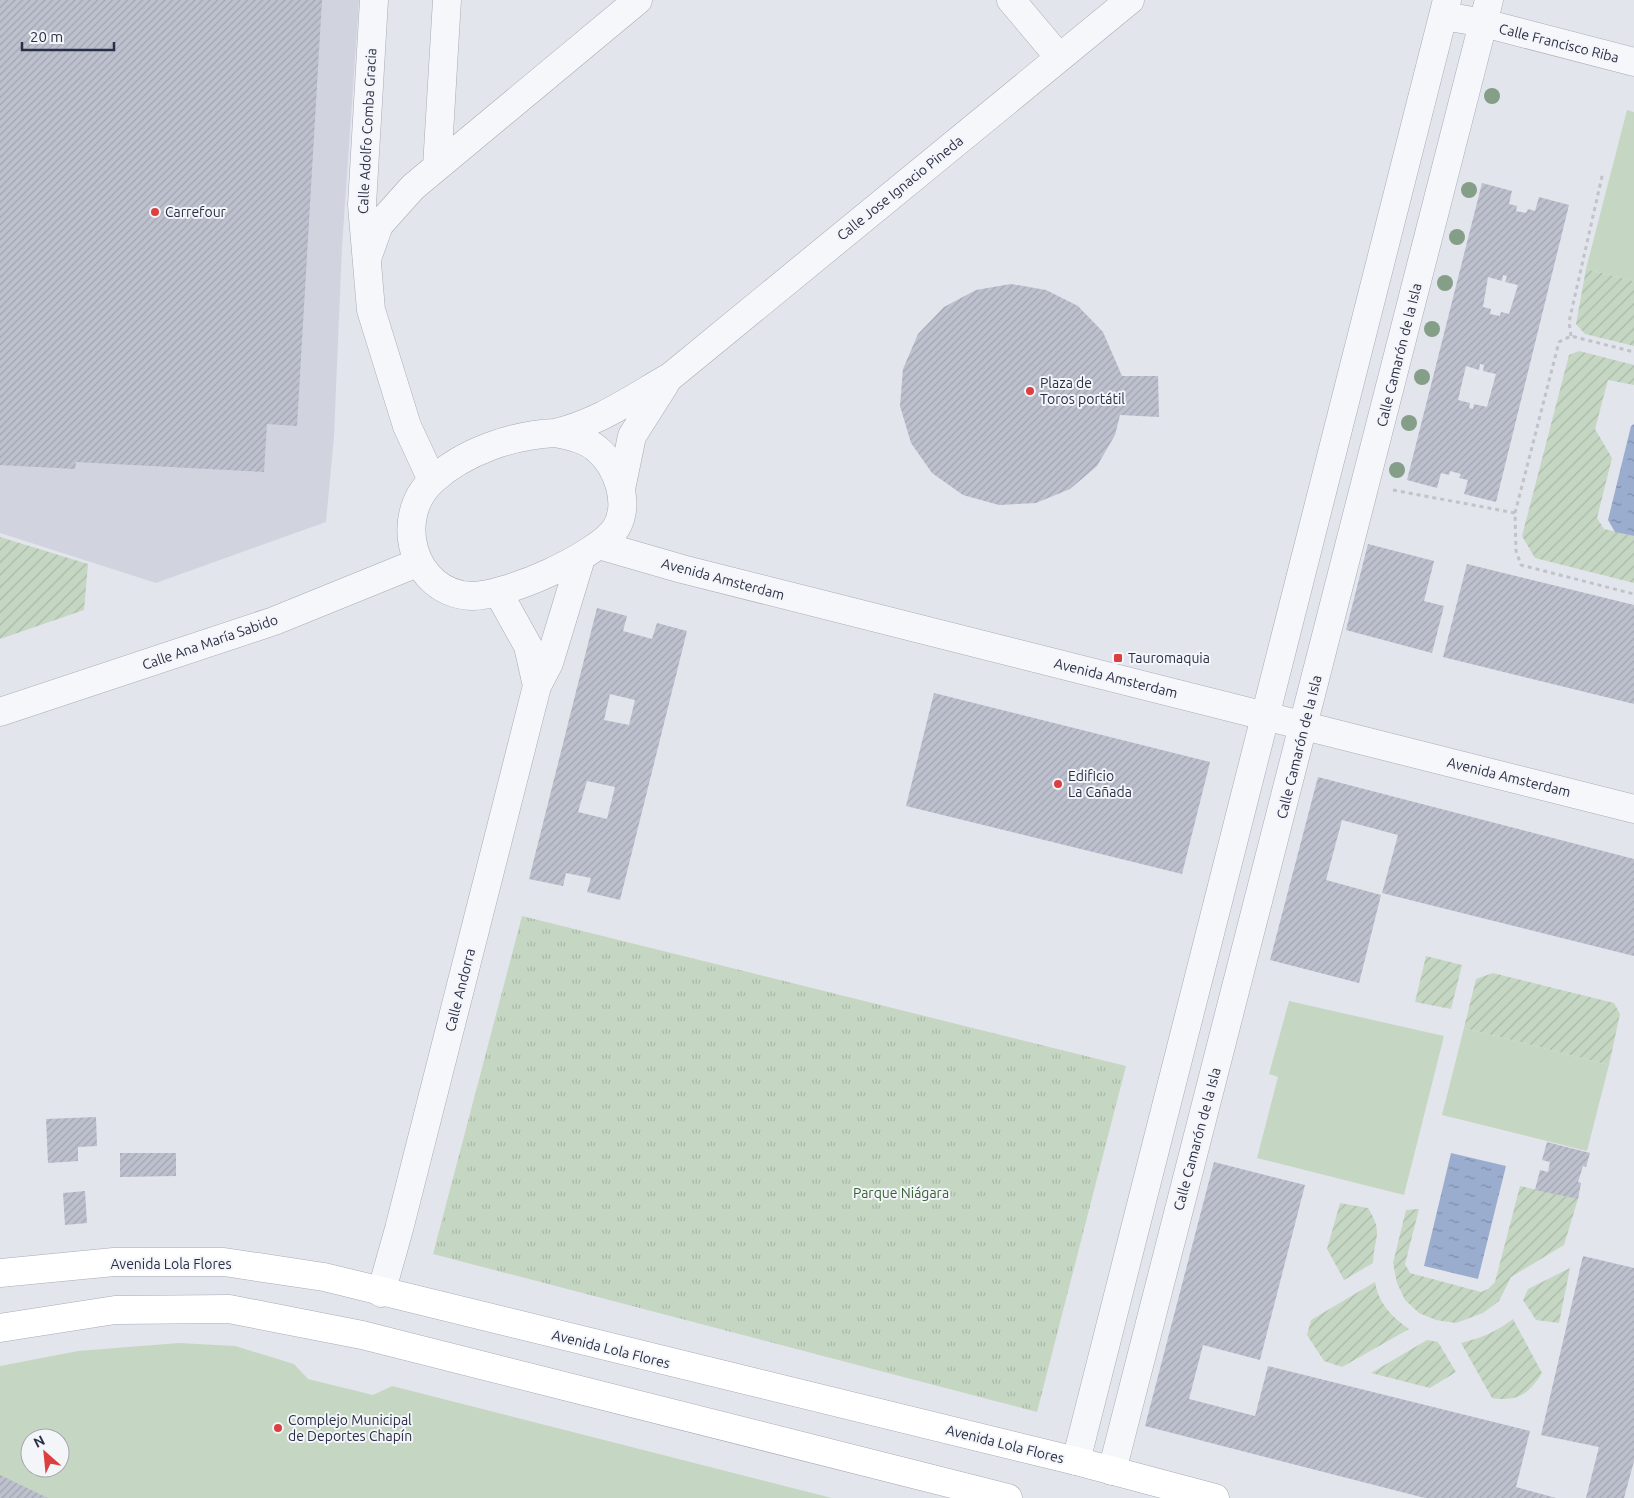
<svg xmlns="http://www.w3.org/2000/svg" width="1634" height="1498" viewBox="0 0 1634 1498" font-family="Ubuntu,sans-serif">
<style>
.built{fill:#d1d4df}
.grass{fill:url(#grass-tufts)}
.garden{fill:url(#garden-furrows)}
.pitch{fill:#c5d7c3;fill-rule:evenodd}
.water{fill:url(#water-ripples)}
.building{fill:url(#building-hatch);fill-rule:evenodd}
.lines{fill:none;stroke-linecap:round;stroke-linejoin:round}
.minor-casing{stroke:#a7abb7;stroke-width:29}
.tertiary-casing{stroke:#a7abb7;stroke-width:29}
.secondary-casing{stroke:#a7abb7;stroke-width:29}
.path{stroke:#c1c3cb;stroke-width:3;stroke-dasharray:4 4;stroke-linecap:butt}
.minor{stroke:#f6f7fa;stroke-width:28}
.tertiary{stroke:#f6f7fa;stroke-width:28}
.secondary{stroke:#fff;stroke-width:28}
.tree{fill:#849e87}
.poi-dot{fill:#db3f3f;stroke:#f3f5f9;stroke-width:2}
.labels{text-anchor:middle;stroke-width:4;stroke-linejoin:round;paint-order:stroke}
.street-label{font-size:14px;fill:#292f46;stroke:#f3f5f9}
.poi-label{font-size:14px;fill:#292f46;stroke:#f3f5f9;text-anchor:start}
.park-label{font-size:14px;fill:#376435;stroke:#f3f5f9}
</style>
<defs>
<pattern id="grass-tufts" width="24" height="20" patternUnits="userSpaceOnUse" patternTransform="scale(1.25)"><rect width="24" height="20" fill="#c5d7c3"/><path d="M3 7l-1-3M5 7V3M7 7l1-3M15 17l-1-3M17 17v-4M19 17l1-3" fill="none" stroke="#a9b9a9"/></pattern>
<pattern id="garden-furrows" width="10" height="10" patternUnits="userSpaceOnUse" patternTransform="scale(1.25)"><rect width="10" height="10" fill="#c5d7c3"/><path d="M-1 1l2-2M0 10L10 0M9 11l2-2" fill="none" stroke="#a9b9a9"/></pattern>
<pattern id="water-ripples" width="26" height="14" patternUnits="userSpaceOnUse" patternTransform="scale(1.25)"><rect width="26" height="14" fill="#9badcf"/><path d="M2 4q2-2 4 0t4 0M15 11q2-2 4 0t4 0" fill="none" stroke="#7e8daa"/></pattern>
<pattern id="building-hatch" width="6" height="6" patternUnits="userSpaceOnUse" patternTransform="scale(1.25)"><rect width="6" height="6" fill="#bdc0cd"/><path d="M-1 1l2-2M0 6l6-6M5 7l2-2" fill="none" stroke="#a2a5b1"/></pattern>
</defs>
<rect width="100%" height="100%" fill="#e3e5ec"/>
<path class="built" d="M0 0H359L342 247 334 437 326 522 156 583 0 533Z"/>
<path class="grass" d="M522 916 1126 1066 1037 1412 433 1254Z"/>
<path class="garden" d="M1586 269 1634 281V346L1585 334 1576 324Z
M1579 351 1634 365V385L1608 380 1595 429 1612 458 1597 518 1604 529 1634 536V583L1535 558 1522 536 1569 355Z
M0 537 88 564 84 610 0 639Z
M1426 956 1462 965 1451 1009 1415 1002Z
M1493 973 1614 1003 1620 1014 1609 1065 1464 1028 1476 979Z
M1520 1186 1578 1199 1564 1245 1511 1277 1499 1301 1483 1313 1456 1323 1436 1320 1419 1313 1405 1300 1397 1283 1393 1263 1406 1210 1419 1209 1405 1264 1410 1273 1481 1292 1488 1289 1495 1282Z
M1340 1203 1368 1208C1384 1234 1374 1236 1373 1263L1344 1280 1327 1249Z
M1570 1268 1559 1323 1536 1320 1523 1300 1528 1289Z
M1375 1282C1379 1304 1391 1316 1409 1329L1342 1367 1324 1361 1307 1335 1311 1320Z
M1513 1319 1542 1373C1528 1395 1517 1402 1492 1398L1461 1343C1481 1338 1496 1332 1513 1319Z
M1427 1340 1438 1342 1456 1372 1430 1388 1371 1373Z"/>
<path class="pitch" d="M1627 110 1634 112V281L1586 269Z
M1289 1001 1444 1036 1404 1195 1257 1158 1278 1077 1269 1074Z
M1464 1028 1609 1065 1587 1151 1442 1115Z
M179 1343 235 1346 294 1364 308 1379 373 1395 392 1386 832 1498H0V1366L78 1351ZM30 1438H60V1468H30Z"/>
<path class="water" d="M1634 424V536L1615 532 1608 520 1631 426Z
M1451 1153 1506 1166 1478 1279 1424 1266Z"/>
<path class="building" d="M0 0H322L297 426 267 424 264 472 76 462 75 469 0 465Z
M1482 183 1512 191 1509 204 1517 206 1516 211 1526 213 1528 209 1535 211 1539 197 1569 205 1496 502 1464 494 1468 480 1459 478 1461 474 1450 471 1449 475 1441 473 1437 488 1407 480ZM1503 275 1507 276 1505 282 1518 285 1509 314 1501 312 1500 316 1490 314 1491 309 1483 307 1488 277 1502 281ZM1480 364 1484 365 1483 371 1496 374 1487 407 1474 404 1473 409 1469 408 1470 403 1458 400 1466 366 1479 370Z
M1011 284 1046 290 1078 306 1103 332 1122 376H1158L1159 417 1120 415 1115 435 1097 466 1070 489 1036 503 999 505 963 495 932 473 911 443 900 406 903 369 918 334 944 307 976 290Z
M1368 544 1434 561 1424 601 1444 606 1432 653 1346 630Z
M1467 564 1634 605V704L1443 657Z
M597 608 627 616 623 631 652 639 657 623 687 631 620 900 587 892 591 878 566 873 563 886 529 879ZM610 694 635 700 629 725 604 720ZM587 781 615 787 607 819 578 812Z
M934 693 1210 762 1182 874 906 806Z
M1318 777 1634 859V956L1382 893 1398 835 1342 820 1326 880 1381 895 1359 983 1270 960Z
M96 1117 97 1146 78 1147V1161L48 1163 46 1119Z
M1547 1142 1590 1153 1586 1167 1583 1166 1578 1182 1581 1183 1578 1199 1535 1190 1540 1170 1548 1172 1550 1162 1542 1160Z
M120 1153H176V1176L120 1177Z
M1214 1162 1305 1185 1260 1360 1203 1345 1189 1399 1255 1416 1268 1366 1530 1431 1516 1487 1556 1498H1425L1145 1426Z
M85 1191 87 1223 65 1225 63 1193Z
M1583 1256 1634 1268V1461L1624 1498H1586L1599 1447 1541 1435Z
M0 1475 48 1498H0Z"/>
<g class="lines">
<defs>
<path id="minor" d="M374 0 362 205 371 310 407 426 432 480
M1011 0 1059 57
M437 167 447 0
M368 256 379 225 413 187 638 0
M599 545 682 569 1634 809
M498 592 528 646 537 686
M381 1293 399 1229 537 686 549 663 581 558"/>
<path id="tertiary" d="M1444 16 1484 23 1634 62
M555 433C600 422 631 399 670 377L1130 0
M555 433C569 436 586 439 597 449 617 466 631 503 616 528 598 556 504 597 471 596 412 593 392 517 433 480 465 451 513 435 555 433Z
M621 489 632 436 665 384
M0 712 274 621 417 563
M1076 1461 1447 0
M1112 1471 1489 0"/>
<path id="secondary" d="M0 1273 114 1262H224L324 1277 1076 1461 1215 1498
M0 1328 115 1310 229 1309 362 1335 1008 1498"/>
</defs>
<use href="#minor" class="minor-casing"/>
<use href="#tertiary" class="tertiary-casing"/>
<use href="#secondary" class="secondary-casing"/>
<path class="path" d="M1571 336 1569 322 1603 172
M1393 490 1515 513 1516 551 1521 565 1634 594
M1515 513 1559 342 1571 336 1634 352"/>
<use href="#minor" class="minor"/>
<use href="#tertiary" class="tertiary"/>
<use href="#secondary" class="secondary"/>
</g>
<g class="tree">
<circle cx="1492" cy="96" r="8"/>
<circle cx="1469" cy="190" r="8"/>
<circle cx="1457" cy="237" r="8"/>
<circle cx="1445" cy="283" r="8"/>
<circle cx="1432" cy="329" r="8"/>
<circle cx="1422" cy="377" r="8"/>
<circle cx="1409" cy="423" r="8"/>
<circle cx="1397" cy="470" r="8"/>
</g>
<g class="poi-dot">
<circle cx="155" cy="212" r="5"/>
<circle cx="1030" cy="391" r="5"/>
<rect x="1113" y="653" width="10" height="10" rx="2.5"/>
<circle cx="1058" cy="784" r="5"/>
<circle cx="278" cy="1428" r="5"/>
</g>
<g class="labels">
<g class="street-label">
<text transform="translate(1559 43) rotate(14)" y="5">Calle Francisco Riba</text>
<text transform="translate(367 131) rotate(-87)" y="5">Calle Adolfo Comba Gracia</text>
<text transform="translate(900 188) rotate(-39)" y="5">Calle Jose Ignacio Pineda</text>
<text transform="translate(1399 355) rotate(-76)" y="5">Calle Camarón de la Isla</text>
<text transform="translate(723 579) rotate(15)" y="5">Avenida Amsterdam</text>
<text transform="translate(210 642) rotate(-19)" y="5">Calle Ana María Sabido</text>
<text transform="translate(1116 678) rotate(14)" y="5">Avenida Amsterdam</text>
<text transform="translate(1299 747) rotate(-76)" y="5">Calle Camarón de la Isla</text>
<text transform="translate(1509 777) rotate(14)" y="5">Avenida Amsterdam</text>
<text transform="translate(460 990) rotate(-76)" y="5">Calle Andorra</text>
<text transform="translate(1197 1139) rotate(-75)" y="5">Calle Camarón de la Isla</text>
<text x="171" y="1269">Avenida Lola Flores</text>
<text transform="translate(611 1349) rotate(14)" y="5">Avenida Lola Flores</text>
<text transform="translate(1005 1444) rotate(14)" y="5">Avenida Lola Flores</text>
</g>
<g class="poi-label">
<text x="165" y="217">Carrefour</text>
<text x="1040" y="388">Plaza de<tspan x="1040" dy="16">Toros portátil</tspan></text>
<text x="1128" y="663">Tauromaquia</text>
<text x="1068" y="781">Edificio<tspan x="1068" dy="16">La Cañada</tspan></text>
<text x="288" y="1425">Complejo Municipal<tspan x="288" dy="16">de Deportes Chapín</tspan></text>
</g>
<g class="park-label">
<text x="901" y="1198">Parque Niágara</text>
</g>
</g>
<g transform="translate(45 1453) rotate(333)"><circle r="24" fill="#f3f5f9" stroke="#a2a6b1"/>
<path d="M0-4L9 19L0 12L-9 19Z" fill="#db3f3f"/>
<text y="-8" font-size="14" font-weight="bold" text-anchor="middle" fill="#292f46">N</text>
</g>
<path d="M22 42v8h92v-8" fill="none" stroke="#292f46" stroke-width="2.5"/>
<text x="30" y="42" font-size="15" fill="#292f46" stroke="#f3f5f9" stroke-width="4" paint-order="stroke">20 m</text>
</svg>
